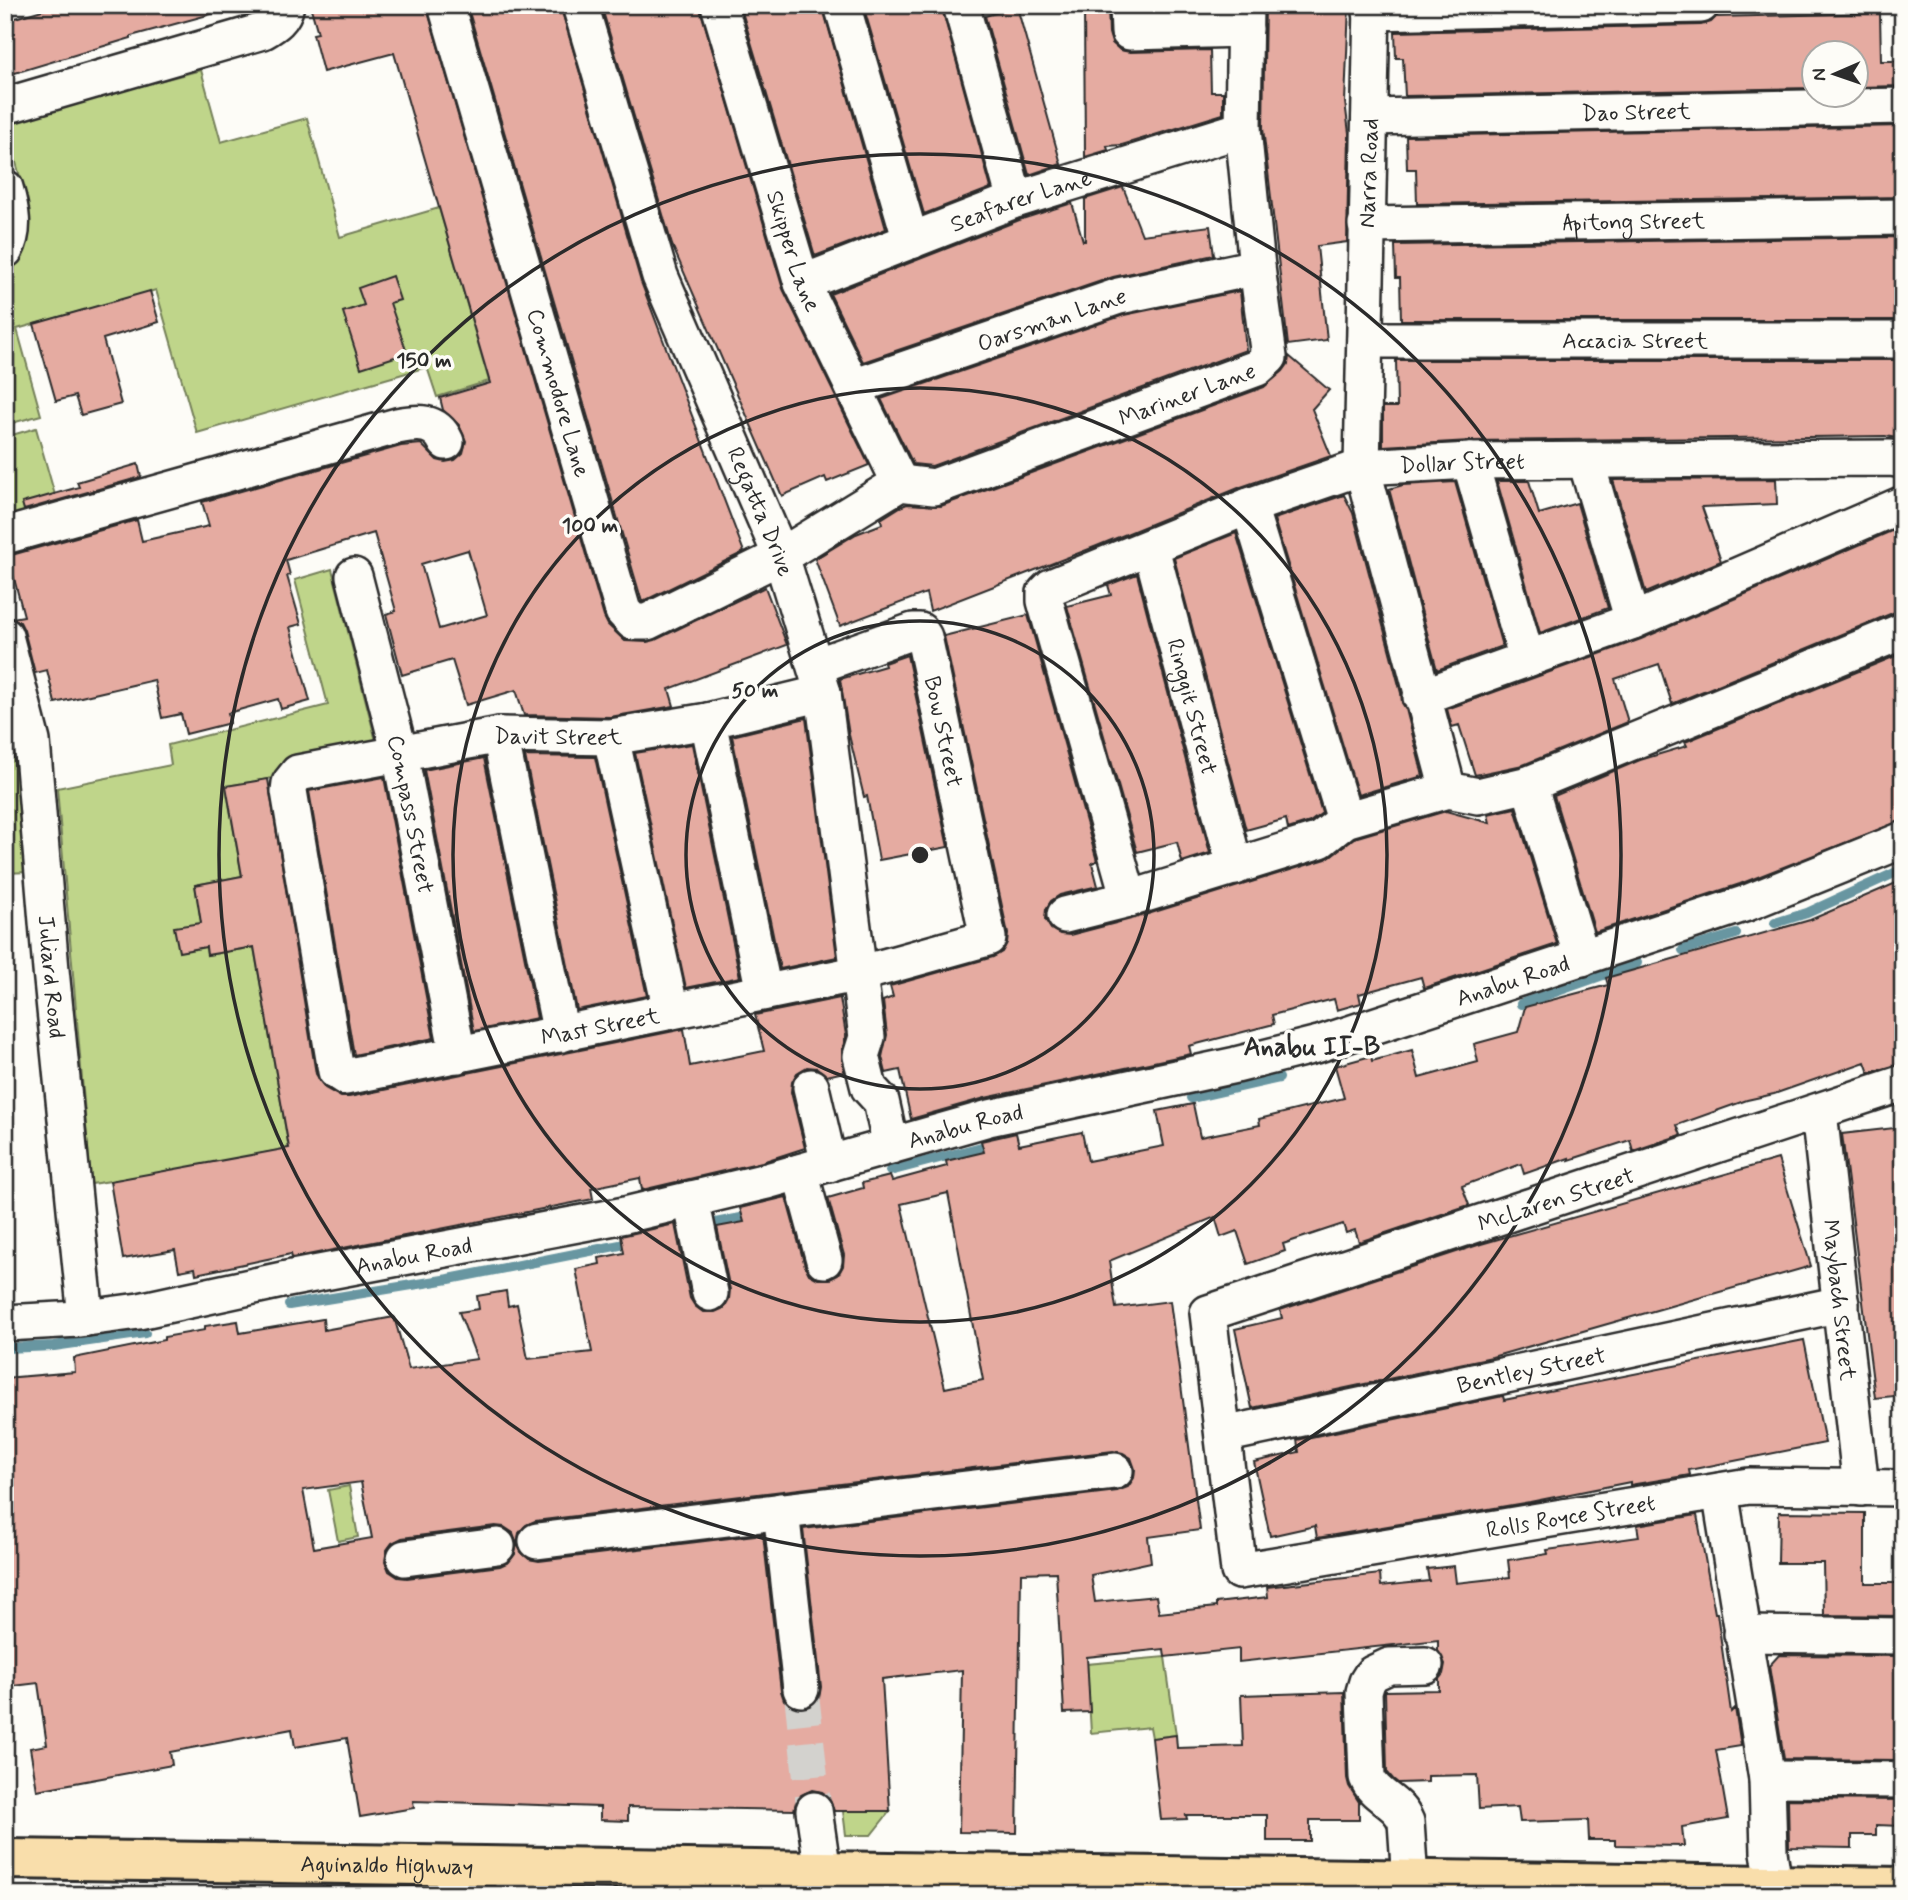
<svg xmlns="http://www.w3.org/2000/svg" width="1908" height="1900" viewBox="0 0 1908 1900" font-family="Mynerve,sans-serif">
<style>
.green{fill:#bfd58a;stroke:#75805a;stroke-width:2}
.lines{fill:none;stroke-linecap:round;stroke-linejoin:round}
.stream{stroke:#6896a1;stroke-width:10}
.building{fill:#e5aba1;stroke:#2b2b2b;stroke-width:2;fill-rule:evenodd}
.minor-tunnel{stroke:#d3d2ce;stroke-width:35;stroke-dasharray:35 18;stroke-linecap:butt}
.minor-casing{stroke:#2b2b2b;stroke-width:40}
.highway-casing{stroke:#2b2b2b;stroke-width:44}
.minor{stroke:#fdfcf7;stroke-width:35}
.highway{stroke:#f9deab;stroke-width:38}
.ring{fill:none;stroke:#2b2b2b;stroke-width:3.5}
.labels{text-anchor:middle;stroke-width:7;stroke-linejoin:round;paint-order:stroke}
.street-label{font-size:23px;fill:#2b2b2b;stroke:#fdfcf7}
.quarter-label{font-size:26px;font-weight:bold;fill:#2b2b2b;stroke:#fdfcf7}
.centre{fill:#2b2b2b;stroke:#fdfcf7;stroke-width:3.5}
.ring-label{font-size:21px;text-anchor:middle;font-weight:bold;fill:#2b2b2b;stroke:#fdfcf7;stroke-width:7;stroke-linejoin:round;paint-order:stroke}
</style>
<rect width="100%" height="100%" fill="#fdfcf7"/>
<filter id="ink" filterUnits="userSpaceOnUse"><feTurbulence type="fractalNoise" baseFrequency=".0143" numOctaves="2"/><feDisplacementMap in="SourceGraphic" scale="14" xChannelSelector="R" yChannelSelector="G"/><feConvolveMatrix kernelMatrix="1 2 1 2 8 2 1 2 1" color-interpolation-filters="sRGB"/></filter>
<g filter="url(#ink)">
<path class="green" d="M201 70 221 142 307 118 340 237 439 208 489 381 437 397 427 367 197 433 156 290 17 329 41 415 5 425V271L21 249 28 219 27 202 9 137C10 127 12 122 22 117Z
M36 428 60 513 5 529V437Z
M332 569 376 741 268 779 226 786 242 876 195 885 207 955 254 947 289 1148 180 1170 91 1184 57 788 171 765 168 745 328 705 295 580Z
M11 734 15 756 29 872 5 873V735Z
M349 1486 358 1537 338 1541 328 1490Z
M1165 1657 1176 1735 1152 1738 1150 1727 1091 1733 1087 1664Z
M843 1811H890L871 1835H846Z"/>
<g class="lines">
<path class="stream" d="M1775 923 1807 913 1901 870
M1683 950 1736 934
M1521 1004 1637 963
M1191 1098 1279 1078
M890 1171 993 1144
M710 1224 741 1218
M289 1305 449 1279 620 1245
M5 1348 54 1346 145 1333"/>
</g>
<path class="building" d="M59 5H214L215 13 131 36V38L5 76V21Z
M310 5H426L604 617 608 625 625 641 647 642 655 640 765 587 787 645 669 689 674 706 610 717 524 715 516 690 466 705 452 660 402 675 386 614 396 611 374 533 286 560 290 575 287 576 301 624 290 627 310 701 281 709 278 699 228 713 230 723 186 734 181 714 162 718 154 680 55 703 47 670 35 673 24 630 20 622 12 618 24 616 8 556 137 520 142 541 209 526 202 502 401 446 421 444 437 460 445 462 455 460 463 453 466 441 459 425 443 410 440 398 490 383 394 53 323 72 313 34 318 33ZM468 550 487 615 439 629 421 564Z
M467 5H560L641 282 744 552 642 602Z
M601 5H699L783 289 869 465 827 482 825 477 782 496 672 245Z
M740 5H822L886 229 815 256Z
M863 5H941L991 188 924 214Z
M1084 5H1108L1109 33 1112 43 1120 50 1130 52 1210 50 1211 92H1223V114L1122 145 1107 146 1108 150 1085 157Z
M1148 5H1208V10L1148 11Z
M1265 5H1349L1345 102 1349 133 1347 242 1317 246 1327 340 1288 345 1263 128Z
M1017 7 1061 164 1029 175 985 16Z
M1880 13 1881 61H1903V86L1856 87V52H1814V88L1405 96 1403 58H1396L1395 32 1701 25 1711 22 1716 17Z
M1903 126V197L1417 204 1416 169H1407L1406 136Z
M1123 187 1142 235 1210 226 1214 255 1113 277 863 362 830 294 1022 219 1072 203 1083 241H1085V199Z
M1903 237V320H1401L1400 278H1396L1395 245Z
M392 276 400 300 390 303 407 353 361 368 343 312 364 305 358 288Z
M150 291 159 322 103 339 121 404 81 415 75 396 56 401 34 324Z
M1240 291 1246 350 932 466 913 464 881 399 1124 315Z
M1289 356 1329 390 1312 409 1331 456 1241 487 1097 546 930 611 926 593 840 626 815 559 856 534 882 524 881 519 900 507 907 504 941 506 1264 387 1283 371 1288 364Z
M1396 360H1903V439L1885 436 1470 441 1383 446V407H1397Z
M138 464 141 477 24 510 22 503 79 487 77 482Z
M1776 479 1777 504 1702 507 1721 561 1646 593 1613 480Z
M1497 481H1529L1539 514 1577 503 1608 608 1540 633Z
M1455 482 1502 646 1437 670 1389 489 1403 485Z
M1344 495 1353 513 1401 693 1402 703 1406 709 1423 776 1358 795 1274 519Z
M1903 526V611L1895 612 1672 704 1659 664 1615 679 1628 722 1523 765 1475 775 1459 725 1452 727 1447 709 1641 639Z
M1236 533 1322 813 1310 822 1288 829 1286 819 1246 830 1174 558Z
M1137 574 1210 853 1182 862 1177 842 1137 852 1067 606 1111 595 1108 585Z
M1028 615 1097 861 1092 863 1098 886 1060 895 1051 901 1046 909 1045 919 1051 929 1060 934 1070 935 1135 918 1326 859 1354 838 1446 811 1490 823 1488 814 1515 808 1557 944 1424 988 1421 977 1359 994 1361 1003 1337 1010 1334 999 1272 1015 1274 1024 1189 1046 1191 1054 985 1098 911 1119 900 1070 886 1073 882 1057 887 1035 883 1001 893 997 890 986 993 957 1002 952 1007 943 1008 934 944 636Z
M1903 653V820L1740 884 1595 932 1554 796 1640 760 1687 746 1685 742Z
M907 655 948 847 879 860 867 796 864 797 849 735 840 679 885 666 884 663Z
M806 718 837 957 780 969 732 736Z
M692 744 740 977 686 988 635 753Z
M525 756 595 757 647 996 577 1010Z
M484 758 537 1018 474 1031 424 770Z
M384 777 434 1038 354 1055 309 791Z
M268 779 316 1074 325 1088 341 1097H349L684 1029 690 1066 764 1051 755 1015 840 998 846 1035 842 1051 844 1072 827 1076 817 1068 807 1067 797 1073 792 1082 791 1092 805 1148 762 1162 642 1190 640 1178 591 1188 593 1199 292 1258 291 1254 196 1274 195 1268 179 1271 175 1250 123 1259 110 1181 289 1148 254 947 207 955 206 947 179 952 174 927 201 923 195 885 242 876 226 786Z
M1903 880V1063L1869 1073 1865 1062 1774 1094 1747 1100 1677 1125 1681 1135 1633 1151 1630 1140 1569 1160V1158L1524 1174 1521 1164 1462 1186 1469 1205 1359 1242 1355 1230 1346 1233 1343 1224 1283 1244 1285 1251 1248 1264 1237 1231 1221 1237 1215 1217 1109 1261 1116 1308 1170 1301 1200 1530 1148 1537 1151 1562 1091 1575 1095 1602 1156 1596 1159 1613 1216 1607V1603L1268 1597 1267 1587 1380 1574 1381 1586 1429 1581 1427 1569 1454 1566 1456 1583 1510 1577 1508 1560 1548 1554 1547 1550 1639 1537 1637 1525 1697 1515 1715 1613H1717L1731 1712 1735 1708 1741 1746 1716 1750 1728 1819 1682 1827 1684 1846 1615 1845V1840H1589L1588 1820 1520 1822 1518 1807 1479 1809 1477 1775 1428 1776V1782L1398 1783 1393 1779 1387 1772 1385 1691 1439 1690V1679L1443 1674 1445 1664 1438 1651V1640L1239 1662V1649L1165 1657 1164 1649 1087 1657 1090 1712 1064 1713 1056 1572 1021 1573 1017 1833 959 1832 962 1670 882 1679 890 1811H834L829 1797 822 1792 812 1790 801 1795 796 1802 794 1810 628 1807V1821L600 1820V1807L413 1801 414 1808 360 1817 347 1738 295 1747 292 1729 170 1752 172 1765 37 1790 30 1748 47 1745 38 1683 5 1687V1378L75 1372 74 1358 164 1340V1337L205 1330V1326L238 1321 240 1333 323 1319 324 1330 394 1317 409 1369 477 1359 459 1312 479 1309 477 1296 506 1291 508 1306 517 1304 528 1359 592 1352 576 1269 600 1264 599 1258 624 1253 621 1236 675 1224 690 1298 695 1306 703 1312H715L724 1308 729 1299 730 1290 717 1227 744 1222 740 1208 786 1197 805 1266 809 1274 818 1279H830L838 1275 843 1266 844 1255 828 1198 863 1188 862 1183 890 1176 892 1181 947 1166 946 1161 984 1152 981 1141 1016 1133 1019 1145 1082 1132 1088 1161 1164 1146 1157 1111 1193 1104 1200 1137 1260 1125 1259 1119 1344 1098 1335 1066 1371 1056 1372 1061 1412 1050 1419 1078 1478 1062 1474 1044 1518 1032 1525 1007 1608 985 1606 978 1810 920ZM948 1193 983 1380 945 1388 901 1204ZM1113 1451 1123 1453 1131 1458 1135 1469 1134 1478 1128 1487 1117 1491 803 1529 821 1687 819 1698 812 1706 804 1709 792 1707 784 1700 781 1691 763 1534 539 1561 529 1559 521 1552 517 1544 519 1533 526 1525 535 1521ZM361 1482 372 1538 314 1548 303 1490ZM495 1526 504 1527 513 1533 517 1543 515 1554 509 1562 500 1566 407 1578 398 1577 389 1571 385 1561 387 1550 392 1543 402 1538Z
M1903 1127V1395L1875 1398 1842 1134Z
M1778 1159 1811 1266 1492 1357 1252 1408 1235 1329 1282 1318 1280 1310 1481 1244Z
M1804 1340 1825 1443 1689 1470 1690 1475 1630 1485V1482L1530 1502 1317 1538 1315 1526 1270 1536 1254 1462 1299 1452 1297 1440 1503 1396 1504 1400Z
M1779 1512 1865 1513V1583H1903V1616L1824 1615 1823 1563H1778Z
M1779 1655 1903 1656V1760L1784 1759 1769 1666Z
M1344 1692 1347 1778 1349 1786 1359 1802V1820H1310V1841H1267V1815H1186L1187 1819 1161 1820 1152 1738 1176 1735 1177 1748 1243 1746 1241 1695Z
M1788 1799 1903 1800V1826L1876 1825V1835H1852V1848L1789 1847Z"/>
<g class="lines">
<path class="minor-tunnel" d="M801 1689 814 1810"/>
<defs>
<g id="minor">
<path id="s1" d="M446 5 623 611 633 622H647L781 556 900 483 934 487 1257 368 1269 357 1257 267 1243 129 1245 5"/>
<path id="s2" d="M580 5 660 276 781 556 823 693 867 1037 861 1056 869 1088 881 1101 891 1146"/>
<path id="s3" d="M719 5 802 283 900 483"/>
<path d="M842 5 911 241"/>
<path d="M961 5 1015 200"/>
<path d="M1128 5 1129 32 1245 29"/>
<path d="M1372 5 1362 467 1448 790"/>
<path d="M1371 12 1701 5"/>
<path d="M5 106 263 31C275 24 283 19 286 5"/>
<path id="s4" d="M1370 117 1903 106"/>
<path d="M5 188C11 209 16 230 5 250"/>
<path id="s5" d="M1366 225 1903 217"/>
<path id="s6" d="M802 283 1015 200 1243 129"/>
<path id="s7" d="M1365 340H1903"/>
<path id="s8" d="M853 387 1119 296 1257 267"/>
<path d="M1470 461 1527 659"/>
<path d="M1586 461 1633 621"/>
<path d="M1249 506 1345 820"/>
<path d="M5 536 397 426C418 422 436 420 446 442"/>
<path id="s9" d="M1151 548 1235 867"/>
<path id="s10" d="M354 576 400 754 458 1055"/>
<path id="s11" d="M5 636 32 741 51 970 86 1318"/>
<path id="s12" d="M816 666 913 631H920L924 637 988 938 873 970 841 977 345 1077 336 1071 289 791 290 783 298 773 500 735 611 737 708 721 823 693"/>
<path d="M1421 697 1633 621 1903 504"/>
<path d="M708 721 764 992"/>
<path d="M500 735 561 1034"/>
<path d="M611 737 671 1011"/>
<path d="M1529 784 1582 958"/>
<path id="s13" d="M1129 899 1045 601V593L1051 587 1249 506 1362 467 1470 461 1890 458 1903 460"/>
<path d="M1065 915 1129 899 1320 840 1345 820 1448 790 1478 796 1529 784 1903 631"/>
<path id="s14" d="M1903 1083 1208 1313 1239 1571 1749 1486 1903 1488"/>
<path d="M811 1087 829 1164"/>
<path id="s15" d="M1819 1112 1861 1488"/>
<path d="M800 1172 824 1260"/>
<path d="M691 1199 710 1293"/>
<path id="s16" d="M5 1323 79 1319 139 1311 282 1280 625 1215 767 1181 989 1118 1236 1065 1319 1044 1747 903 1903 840"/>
<path id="s17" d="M1223 1435 1841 1304"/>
<path d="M1720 1491 1767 1779 1769 1852 1774 1885"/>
<path d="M781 1511 801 1689"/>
<path d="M537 1541 1115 1471"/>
<path d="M405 1558 497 1546"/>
<path d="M1742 1634 1903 1636"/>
<path d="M1767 1779 1903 1780"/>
<path d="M814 1810 823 1872V1895"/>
<path d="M514 1895V1867"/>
<path d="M1411 1895 1406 1822C1397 1799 1375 1798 1367 1777L1364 1692 1367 1682 1372 1674 1389 1666 1425 1665"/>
</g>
<g id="highway">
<path id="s18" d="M5 1859 1903 1887"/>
</g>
</defs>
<use href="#minor" class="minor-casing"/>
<use href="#highway" class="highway-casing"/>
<use href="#minor" class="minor"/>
<use href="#highway" class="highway"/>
</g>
</g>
<g class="ring">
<circle cx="920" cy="855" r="234"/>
<circle cx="920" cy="855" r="467"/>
<circle cx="920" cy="855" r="701"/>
</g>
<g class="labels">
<g class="street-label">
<text dy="8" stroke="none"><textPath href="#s4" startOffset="266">Dao Street</textPath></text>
<text transform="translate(1368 173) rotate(-88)" y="8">Narra Road</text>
<text dy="8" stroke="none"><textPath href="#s6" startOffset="234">Seafarer Lane</textPath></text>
<text dy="8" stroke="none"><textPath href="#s5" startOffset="268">Apitong Street</textPath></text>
<text dy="8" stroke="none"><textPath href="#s3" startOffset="257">Skipper Lane</textPath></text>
<text dy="8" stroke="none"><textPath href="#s8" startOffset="210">Oarsman Lane</textPath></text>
<text dy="8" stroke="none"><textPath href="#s7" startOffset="270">Accacia Street</textPath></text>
<text dy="8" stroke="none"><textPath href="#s1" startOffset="1253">Mariner Lane</textPath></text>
<text dy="8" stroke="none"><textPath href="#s1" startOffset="404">Commodore Lane</textPath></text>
<text dy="8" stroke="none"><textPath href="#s13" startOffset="760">Dollar Street</textPath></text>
<text dy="8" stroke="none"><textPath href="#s2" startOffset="539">Regatta Drive</textPath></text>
<text dy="8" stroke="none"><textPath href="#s9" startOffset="164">Ringgit Street</textPath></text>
<text dy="8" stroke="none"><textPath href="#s12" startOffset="214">Bow Street</textPath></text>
<text dy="8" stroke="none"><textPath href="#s12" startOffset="1662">Davit Street</textPath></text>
<text dy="8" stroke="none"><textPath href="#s10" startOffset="245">Compass Street</textPath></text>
<text dy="8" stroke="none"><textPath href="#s11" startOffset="345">Juliard Road</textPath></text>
<text dy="8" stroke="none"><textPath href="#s16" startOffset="1549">Anabu Road</textPath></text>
<text transform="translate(600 1026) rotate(-11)" y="8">Mast Street</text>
<text dy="8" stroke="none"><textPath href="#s16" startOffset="982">Anabu Road</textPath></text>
<text transform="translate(1556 1199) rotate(-18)" y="8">McLaren Street</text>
<text dy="8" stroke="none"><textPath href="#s16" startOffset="415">Anabu Road</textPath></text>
<text dy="8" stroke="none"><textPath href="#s15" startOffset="189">Maybach Street</textPath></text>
<text dy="8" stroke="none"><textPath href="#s17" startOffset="315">Bentley Street</textPath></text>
<text dy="8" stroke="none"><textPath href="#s14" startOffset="1328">Rolls Royce Street</textPath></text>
<text dy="8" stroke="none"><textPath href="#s18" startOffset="382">Aguinaldo Highway</textPath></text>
</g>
<g class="quarter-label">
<text x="1312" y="1055">Anabu II-B</text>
</g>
</g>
<circle cx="920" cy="855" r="10" class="centre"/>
<g class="ring-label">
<text x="424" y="367">150 m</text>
<text x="590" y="532">100 m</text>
<text x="755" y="697">50 m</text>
</g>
<rect width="1908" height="1900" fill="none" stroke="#fdfcf7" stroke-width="28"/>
<rect x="14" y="14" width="1880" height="1872" fill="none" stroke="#2b2b2b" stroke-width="2.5" filter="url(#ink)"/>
<g transform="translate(1835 74) rotate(268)"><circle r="33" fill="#fdfcf7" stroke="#a9a8a5" stroke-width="2"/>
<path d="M0-5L12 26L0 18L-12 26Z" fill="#2b2b2b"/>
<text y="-10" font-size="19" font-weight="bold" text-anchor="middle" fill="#2b2b2b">N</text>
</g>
</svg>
